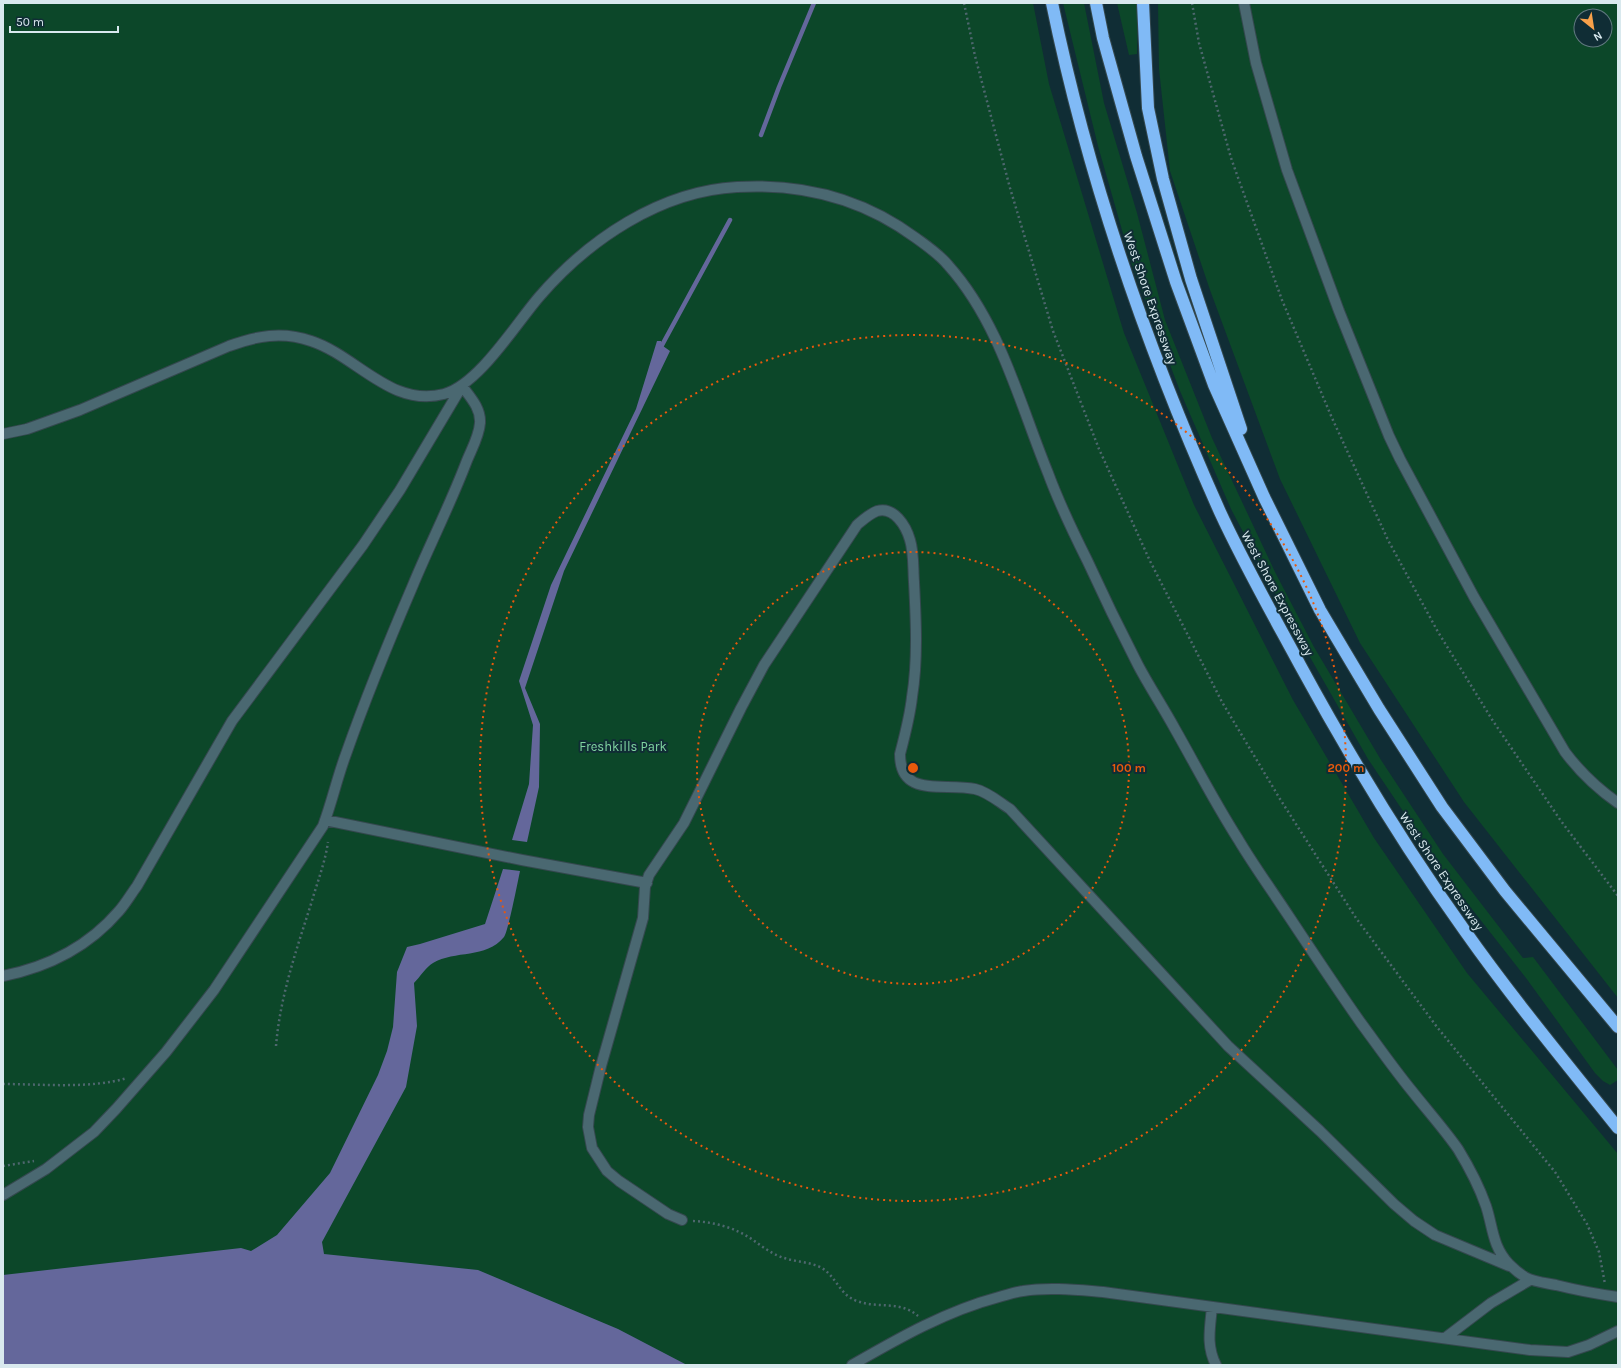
<svg xmlns="http://www.w3.org/2000/svg" width="1621" height="1368" viewBox="0 0 1621 1368" font-family="Karla,sans-serif">
<style>
.green{fill:#0c4729;fill-rule:evenodd}
.water{fill:#64679b}
.lines{fill:none;stroke-linecap:round;stroke-linejoin:round}
.stream{stroke:#64679b;stroke-width:4.5}
.minor-casing{stroke:#34484e;stroke-width:12}
.highway-casing{stroke:#34484e;stroke-width:14}
.path{stroke:#4e676e;stroke-width:2.5;stroke-dasharray:2 3;stroke-linecap:butt}
.minor{stroke:#4a6871;stroke-width:10}
.highway{stroke:#80baf6;stroke-width:12}
.ring{fill:none;stroke:#e8590c;stroke-width:2;stroke-dasharray:2 4}
.labels{text-anchor:middle;stroke-width:4;stroke-linejoin:round;paint-order:stroke}
.street-label{font-size:13px;fill:#d9e9ee;stroke:#102d35}
.park-label{font-size:13px;fill:#80d5a1;stroke:#102d35}
.centre{fill:#e8590c;stroke:#102d35;stroke-width:2}
.ring-label{font-size:12px;text-anchor:middle;font-weight:bold;fill:#e8590c;stroke:#102d35;stroke-width:4;stroke-linejoin:round;paint-order:stroke}
</style>
<rect width="100%" height="100%" fill="#102d35"/>
<path class="green" d="M3 3H1033L1049 84 1124 333 1194 505 1293 700 1374 838 1467 973 1618 1154V1365H3Z
M1063 3H1084L1104 103 1137 213 1165 320 1212 438 1275 572 1314 647 1381 760 1443 854 1523 958 1533 957 1618 1070V1080L1610 1085 1603 1081 1595 1073 1526 978 1450 881 1368 759 1294 629 1231 509 1180 391 1132 265 1098 146Z
M1117 3H1138L1137 54 1129 55Z
M1158 3H1618V998L1464 802 1360 643 1280 479 1210 290 1170 171 1159 69ZM1581 16H1605V40H1581Z"/>
<path class="water" d="M657 341H661L663 346 670 351 564 571 525 688 540 724 539 787 527 842 512 840 529 784 533 725 519 681 551 585 636 409Z
M503 869 520 871C518 881 508 932 504 937 486 959 455 950 433 963 426 967 420 977 414 983L417 1026 406 1087 322 1242 324 1254 478 1270 618 1329 687 1365H3V1275L241 1248 251 1251 277 1235 330 1173 378 1075 387 1051 393 1027 397 972 407 947 420 944 485 924Z"/>
<g class="lines">
<path class="stream" d="M761 135 779 87 814 3
M661 347 730 220"/>
<defs>
<path id="minor" d="M1244 3 1256 63 1287 170 1339 311 1389 436 1400 459 1474 597 1565 752C1580 772 1598 789 1618 803
M3 434 27 429 80 410 229 346C256 336 282 331 311 341 357 356 391 408 444 394 479 384 515 325 539 297 588 240 660 191 737 187 803 183 862 198 916 238 927 246 939 254 948 265 1000 323 1019 402 1048 473 1059 503 1073 532 1087 560 1103 595 1120 630 1138 665 1149 686 1163 707 1175 729 1196 766 1215 803 1238 839 1254 866 1273 892 1290 918 1314 954 1337 989 1361 1023 1378 1046 1394 1069 1412 1091 1427 1110 1444 1129 1458 1149 1469 1167 1479 1186 1486 1206 1493 1227 1492 1246 1509 1264 1513 1268 1520 1274 1525 1277 1534 1282 1546 1283 1556 1285 1576 1290 1597 1294 1618 1297
M325 820 522 860 647 883
M3 976C48 967 89 946 119 911 126 903 131 894 137 886L232 721 363 545 400 490 462 386C470 397 481 408 480 423 479 437 471 450 466 463 450 505 430 544 413 585 389 641 366 697 346 754 337 778 332 802 323 826L214 990 166 1052 116 1109 94 1132 46 1169 3 1195
M682 1220 668 1214 619 1181 607 1171 592 1148 588 1127 589 1115 601 1066 643 918 645 887 649 875 684 823 741 708 764 665 857 525C863 520 869 514 877 511 894 506 906 526 910 540 914 553 913 568 914 582 916 620 918 660 912 697 910 716 905 735 900 754 900 799 944 782 975 789 988 792 999 802 1010 809L1228 1046 1320 1131 1394 1204 1414 1221 1435 1235 1509 1266
M1212 1307C1210 1328 1206 1346 1216 1365
M1445 1338 1491 1303 1530 1280
M852 1365C899 1338 946 1311 999 1297 1007 1295 1015 1292 1023 1291 1049 1287 1077 1290 1103 1292L1530 1350 1568 1352 1589 1345 1618 1331"/>
<path id="highway" d="M1052 3C1088 178 1147 349 1220 512 1244 564 1273 615 1300 665 1350 757 1404 846 1465 931 1513 999 1566 1063 1618 1128
M1096 3 1103 38 1136 156 1176 282 1214 385 1264 497 1320 610 1379 709 1442 807 1505 891 1618 1027
M1143 3 1148 108 1163 179 1191 279 1241 429"/>
</defs>
<use href="#minor" class="minor-casing"/>
<use href="#highway" class="highway-casing"/>
<path class="path" d="M964 3 975 56 1010 188 1053 331 1099 449 1150 561 1222 702 1280 799 1356 918 1437 1027 1555 1172 1587 1224 1599 1252 1605 1284
M1192 3 1199 43 1231 158 1282 300 1332 418 1388 540 1438 632 1493 721 1561 821 1618 896
M276 1046C280 997 296 951 311 904 317 883 325 863 328 842
M3 1084C40 1084 92 1089 127 1078
M3 1166 34 1161
M693 1221C711 1222 729 1226 745 1235 756 1241 766 1251 779 1256 792 1262 807 1261 820 1267 836 1275 839 1295 857 1301 878 1309 900 1300 918 1316"/>
<use href="#minor" class="minor"/>
<use href="#highway" class="highway"/>
</g>
<g class="ring">
<circle cx="913" cy="768" r="216"/>
<circle cx="913" cy="768" r="433"/>
</g>
<g class="labels">
<g class="street-label">
<text transform="translate(1151 298) rotate(71)" y="5">West Shore Expressway</text>
<text transform="translate(1278 593) rotate(62)" y="5">West Shore Expressway</text>
<text transform="translate(1442 871) rotate(56)" y="5">West Shore Expressway</text>
</g>
<g class="park-label">
<text x="623" y="751">Freshkills Park</text>
</g>
</g>
<circle cx="913" cy="768" r="6" class="centre"/>
<g class="ring-label">
<text x="1129" y="772">100 m</text>
<text x="1346" y="772">200 m</text>
</g>
<rect width="1621" height="1368" fill="none" stroke="#d9e9ee" stroke-width="8"/>
<g transform="translate(1593 28) rotate(150)"><circle r="19" fill="#102d35" stroke="#60787f"/>
<path d="M0-3L7 15L0 10L-7 15Z" fill="#f8a14a"/>
<text y="-6" font-size="11" font-weight="bold" text-anchor="middle" fill="#d9e9ee">N</text>
</g>
<path d="M10 26v6h108v-6" fill="none" stroke="#d9e9ee" stroke-width="2"/>
<text x="16" y="26" font-size="12" fill="#d9e9ee" stroke="#102d35" stroke-width="3" paint-order="stroke">50 m</text>
</svg>
